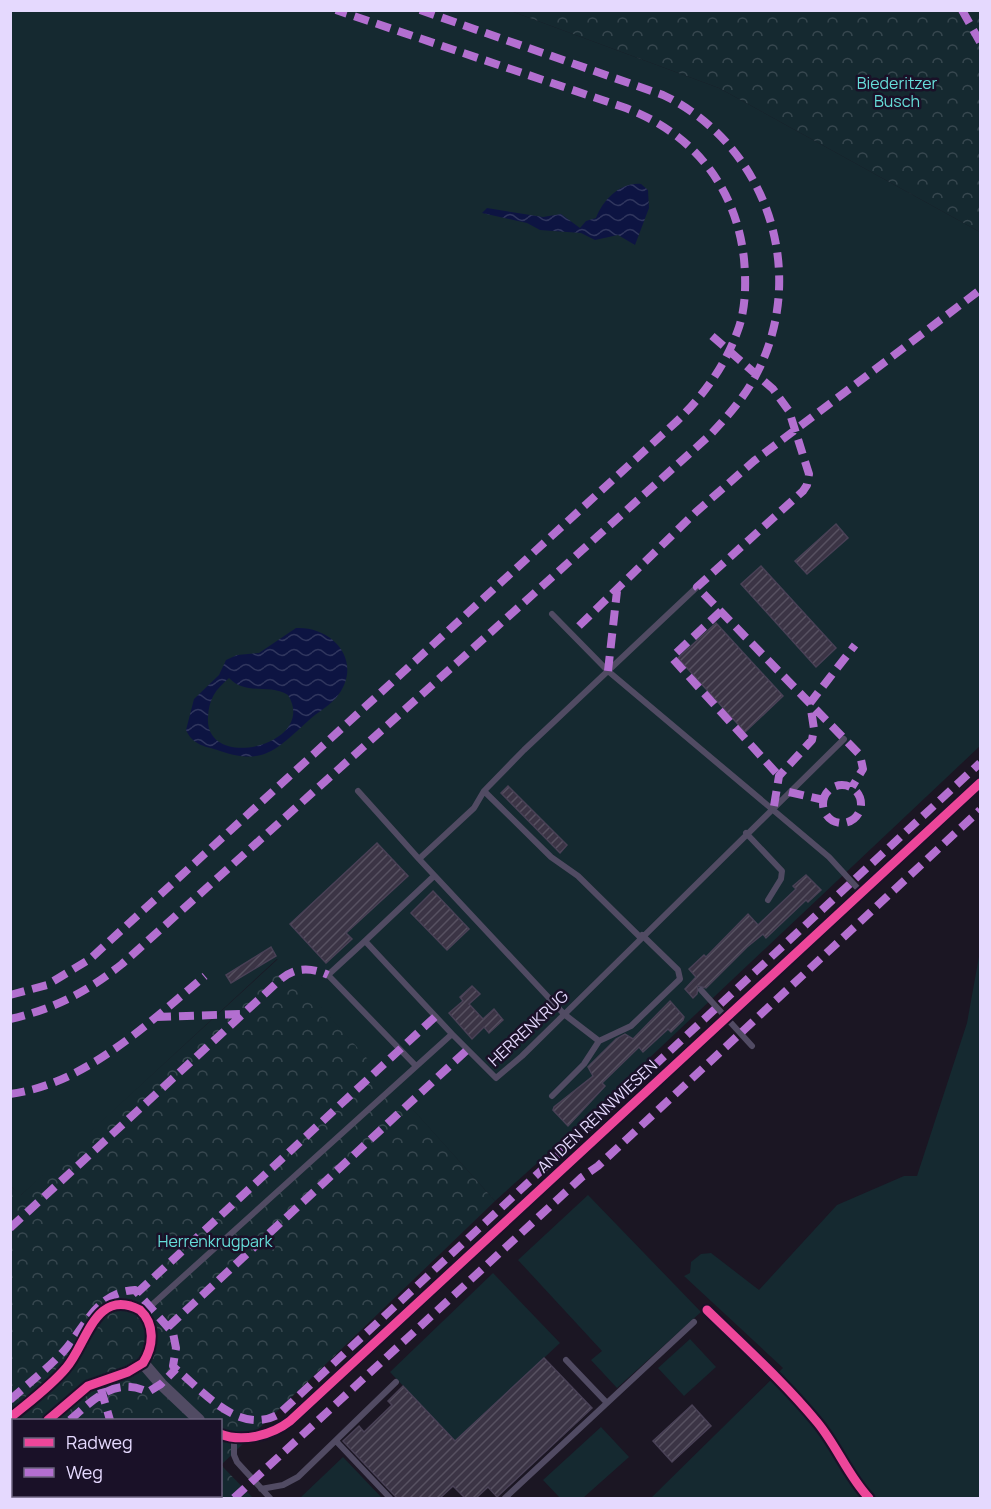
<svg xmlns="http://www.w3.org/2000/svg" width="991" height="1509" viewBox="0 0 991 1509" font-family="Manrope,sans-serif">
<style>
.grass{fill:#152930}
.forest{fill:url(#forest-crowns);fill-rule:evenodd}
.water{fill:url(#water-waves);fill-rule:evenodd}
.building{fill:url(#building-hatch);stroke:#494156;stroke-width:1.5}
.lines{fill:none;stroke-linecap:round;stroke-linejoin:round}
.lane{stroke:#514b63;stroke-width:6}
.street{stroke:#514b63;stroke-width:12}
.tram{stroke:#4b576e;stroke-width:1.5}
.quiet{stroke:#b36fd0;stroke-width:8;stroke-dasharray:15 8;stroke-linecap:butt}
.cycleway-casing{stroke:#1a1128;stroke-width:13}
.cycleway{stroke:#ed469a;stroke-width:9}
.labels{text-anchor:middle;stroke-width:5;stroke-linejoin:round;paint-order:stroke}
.park-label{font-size:16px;fill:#66ddd9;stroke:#1a1128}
.street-label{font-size:16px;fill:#e5d9fe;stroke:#1a1128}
</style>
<defs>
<pattern id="forest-crowns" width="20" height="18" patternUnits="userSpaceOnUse" patternTransform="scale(1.5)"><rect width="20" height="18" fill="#152930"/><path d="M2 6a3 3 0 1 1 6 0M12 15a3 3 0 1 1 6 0" fill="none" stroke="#37474f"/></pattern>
<pattern id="water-waves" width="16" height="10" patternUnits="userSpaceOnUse" patternTransform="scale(1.5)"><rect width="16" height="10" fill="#0d1442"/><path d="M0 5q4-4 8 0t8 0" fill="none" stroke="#30365e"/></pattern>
<pattern id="building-hatch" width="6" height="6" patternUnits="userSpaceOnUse" patternTransform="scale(1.5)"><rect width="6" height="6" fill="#3b3445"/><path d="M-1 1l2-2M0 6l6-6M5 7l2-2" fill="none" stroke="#575161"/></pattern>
</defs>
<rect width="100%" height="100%" fill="#1b1623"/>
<path class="grass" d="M10 11H511L719 88 980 232V746L554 1148 495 1201 277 959 70 1151 212 1022 233 1019 11 1224V1190L21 1199 63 1158 20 1196 11 1186Z
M980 951V1498H651L783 1368 684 1276 690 1273 691 1262 701 1254 711 1253 759 1290 837 1205 904 1176H917L967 1023Z
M588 1195 701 1312 617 1388 591 1360 602 1351 518 1260Z
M493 1273 560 1343 455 1441 390 1372Z
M690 1339 716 1367 684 1396 658 1368Z
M601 1427 629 1457 583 1498H560L543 1480Z
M343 1457 382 1498H300Z"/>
<path class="forest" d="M511 11H980V232L719 88Z
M278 959 495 1201 221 1465 253 1498H11L10 1186 21 1195ZM14 1420H220V1496H14Z"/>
<path class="water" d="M641 184 648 190 649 208 635 245 618 235 595 240 581 233 540 230 527 223 482 213 487 208 543 217 561 214 580 228 586 221 596 218C603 200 620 182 641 184Z
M296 628C331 626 363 659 339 694 332 705 317 712 308 721 277 749 264 766 220 751 206 746 193 746 186 730L194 699 219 675 226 660 237 655 259 653ZM229 678C246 696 269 683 288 695 319 745 204 773 208 717 209 699 215 690 229 678Z"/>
<path class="building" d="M836 524 848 538 807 574 795 561Z
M761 566 836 648 816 667 741 584Z
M716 623 783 696 745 732 678 658Z
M508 786 567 845 560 853 501 793Z
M377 843 408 876 346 933 352 939 326 963 290 924Z
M806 875 821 890 808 902 806 900 766 938 763 934 747 947 706 988 698 986 697 994 693 998 685 989 696 977 689 969 704 955 706 957 748 914 758 925 796 889 793 886Z
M433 891 469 929 447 950 411 913Z
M271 947 276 956 231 983 226 975Z
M472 986 480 994 469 1004 483 1019 494 1009 503 1020 489 1033 484 1027 472 1039 449 1013 463 1001 460 997Z
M670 1001 684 1017 683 1020 671 1032 668 1029 643 1052 639 1047 602 1083 605 1086 568 1126 553 1110 554 1107 593 1076 588 1067 616 1039 625 1034 633 1039Z
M544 1358 592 1408 497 1497 488 1487 476 1498H465L453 1486 440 1498H397L343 1441 359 1426 364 1432 392 1405 388 1401 403 1386 455 1441Z
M692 1405 711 1426 672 1462 653 1441Z"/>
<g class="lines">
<path class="lane" d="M552 614 608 671 829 857 862 893
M358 791 419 859
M484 791 551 857 578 876 640 937
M746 833 782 871 781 879 768 900
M365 941 434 876
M701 990 752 1046
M599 1041 564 1014 419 859 474 808 484 791 524 750 697 587
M416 1066 328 975 365 941 452 1034
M552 1096 584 1064 599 1041 631 1026 680 979 678 970 642 935
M143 1313 452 1034 496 1078 522 1056 844 739
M566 1360 607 1403
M234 1438V1455L237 1462 270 1498
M336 1441 390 1498
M261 1489 283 1485 298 1477 396 1382
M505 1498 694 1322"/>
<path class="street" d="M143 1363 161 1384 199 1420
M10 1418C29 1402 50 1387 66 1368 86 1346 95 1286 140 1310 155 1324 154 1346 143 1363L128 1372 88 1386 48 1420
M220 1434C243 1443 272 1435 290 1421L980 783
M10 1454 14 1451"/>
<path class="tram" d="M94 1496 98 1498
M107 1496 109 1498
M10 1498 14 1495"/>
<path class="quiet" d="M962 10 980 42
M712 336 773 389 789 411 809 474 807 485 803 491 697 587 860 755 863 769 852 787
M721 611 674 655 673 659 779 776
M579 626 696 512 754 461 980 290
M608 671 617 591
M823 804a19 19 0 1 1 38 0a19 19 0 1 1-38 0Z
M789 792 824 800
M774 806 779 776 812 740 814 729 810 703 855 645
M10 995 47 985 90 959 676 422C704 395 726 365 739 327 746 306 746 281 744 259 736 186 692 132 623 107L336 10
M156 1017 242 1014
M10 1019C54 1009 87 992 122 964L709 436C727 417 744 398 756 375 810 272 766 144 663 95L420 10
M10 1094C86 1084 148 1023 205 976
M10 1228 281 979C295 967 311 967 328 975
M137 1293 436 1016
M168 1327 467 1050
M101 1389 110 1420
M10 1400C28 1384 47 1369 63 1352 85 1328 96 1292 135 1290L173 1333 176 1348 173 1366 176 1369C205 1393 240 1436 279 1414L980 763
M70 1420C93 1400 115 1376 148 1392L161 1384 176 1369
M10 1472 14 1469
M187 1496 191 1498
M234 1498 582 1177 598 1166 980 810"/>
<defs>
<path id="cycleway" d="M707 1310C745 1347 784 1382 817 1422 837 1446 848 1476 869 1498
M10 1418C29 1402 50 1387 66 1368 86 1346 95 1286 140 1310 155 1324 154 1346 143 1363L128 1372 88 1386 48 1420
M220 1434C243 1443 272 1435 290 1421L980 783"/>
</defs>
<use href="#cycleway" class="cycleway-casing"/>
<use href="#cycleway" class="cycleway"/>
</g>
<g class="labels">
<g class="park-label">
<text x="897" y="89">Biederitzer<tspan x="897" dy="18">Busch</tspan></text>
<text x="215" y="1247">Herrenkrugpark</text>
</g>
<g class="street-label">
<text transform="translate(528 1028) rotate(-43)" y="6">HERRENKRUG</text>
<text transform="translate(597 1116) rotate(-43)" y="6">AN DEN RENNWIESEN</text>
</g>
</g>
<rect width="991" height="1509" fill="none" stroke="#e5d9fe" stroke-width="24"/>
<rect x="12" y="1419" width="210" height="78" fill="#1a1128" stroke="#6b617e" stroke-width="1.5"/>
<rect x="24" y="1438" width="30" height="9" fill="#ed469a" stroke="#6b617e" stroke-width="1.5"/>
<text x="66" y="1449" font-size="18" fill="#e5d9fe">Radweg</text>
<rect x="24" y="1468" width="30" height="9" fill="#b36fd0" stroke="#6b617e" stroke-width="1.5"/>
<text x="66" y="1479" font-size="18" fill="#e5d9fe">Weg</text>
</svg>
